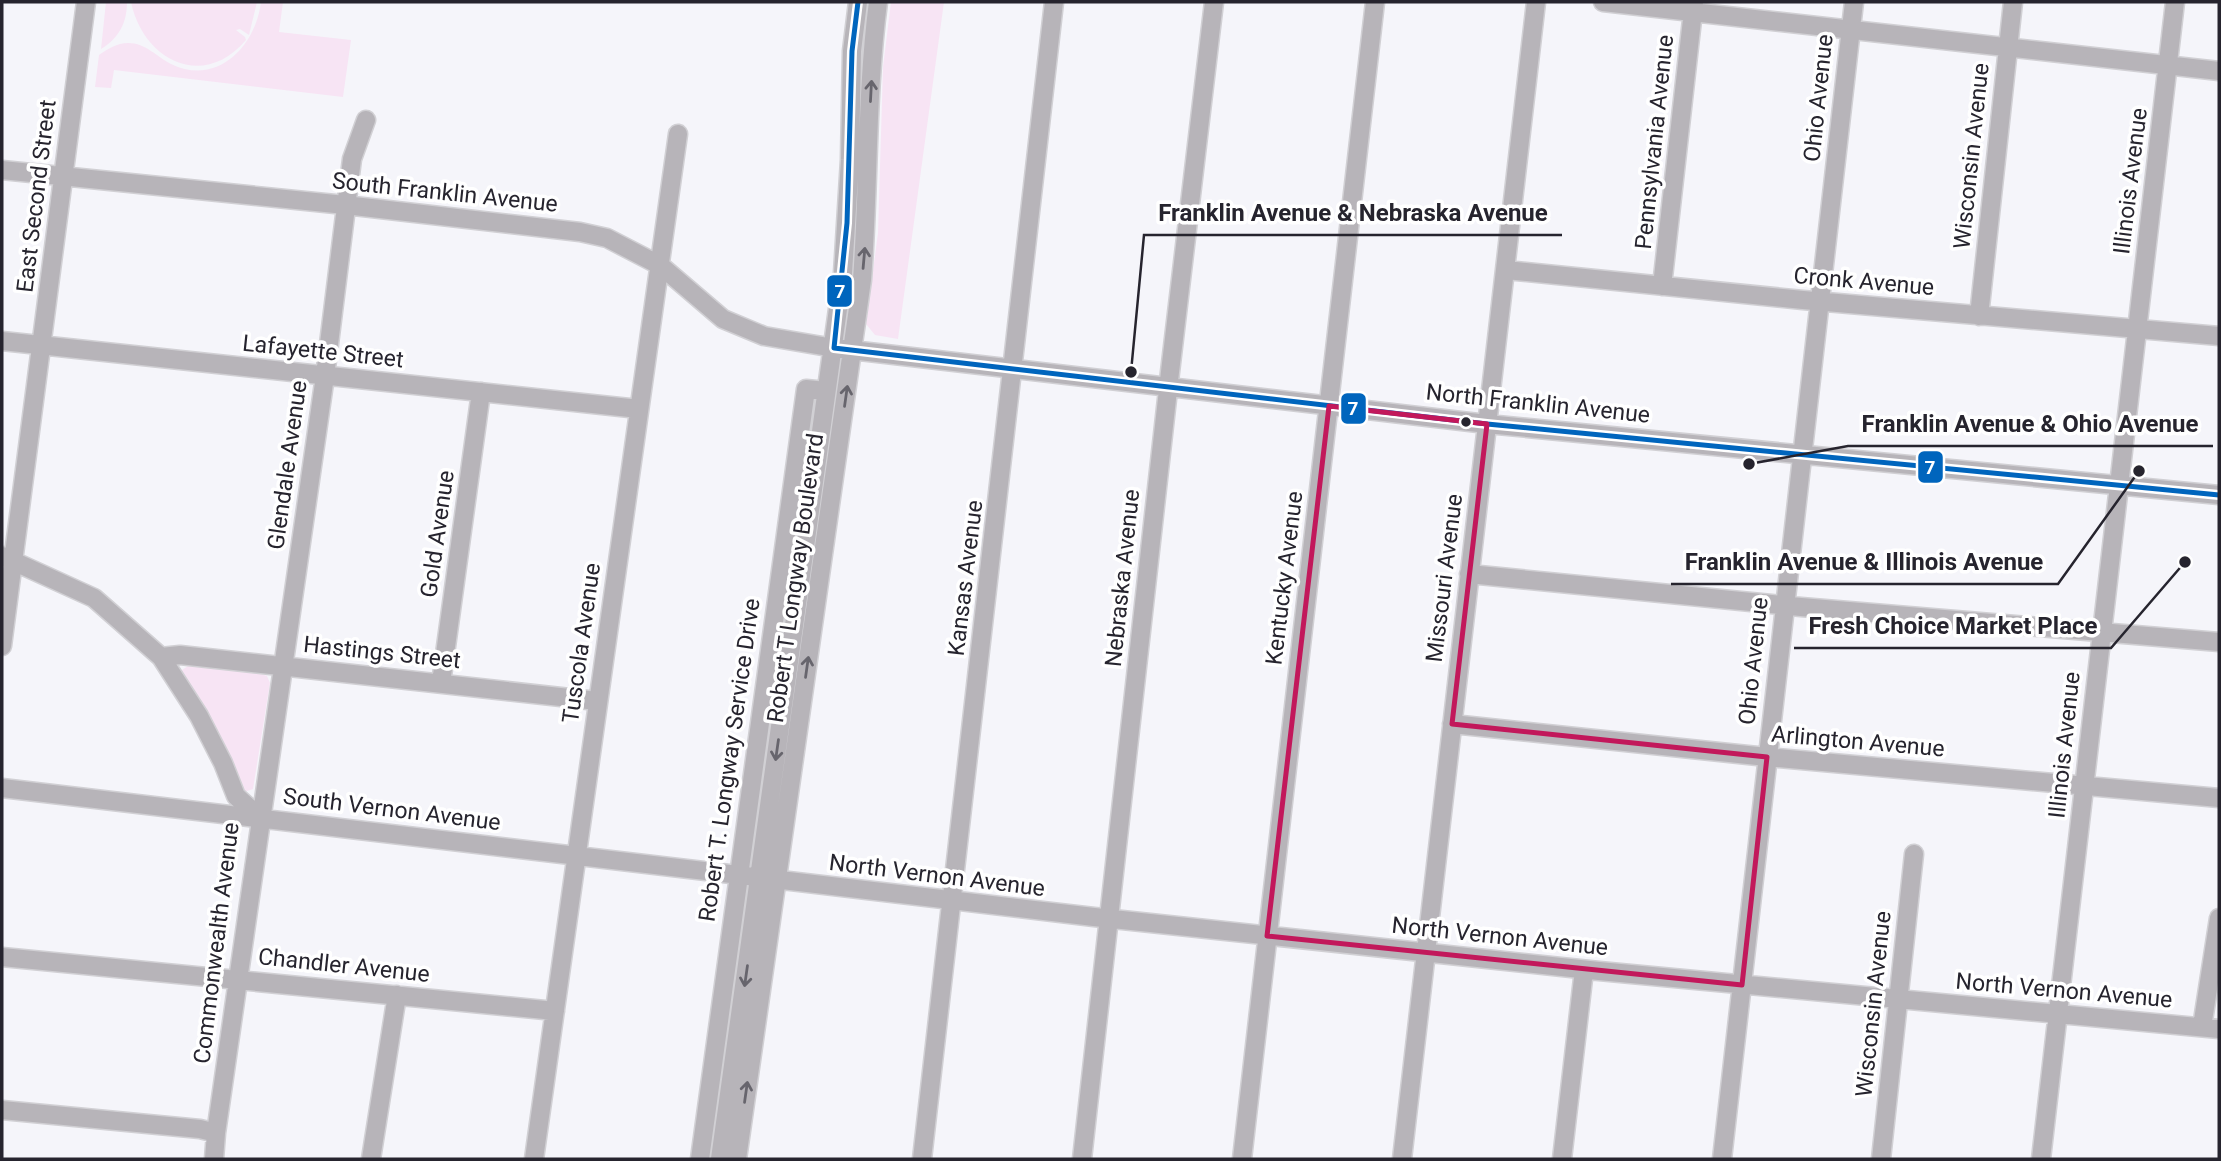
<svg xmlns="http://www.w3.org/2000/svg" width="2221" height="1161" viewBox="0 0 2221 1161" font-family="Roboto,sans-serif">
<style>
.green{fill:#f7e4f4}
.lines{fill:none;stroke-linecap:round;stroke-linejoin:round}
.minor-casing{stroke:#d1d0d4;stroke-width:21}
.minor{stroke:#b7b4b9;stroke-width:18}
.bus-1-casing{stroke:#fff;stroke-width:10}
.bus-1{stroke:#0065bd;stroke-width:5}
.oneway{stroke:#67656d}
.marked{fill:none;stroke:#c2185b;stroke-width:5;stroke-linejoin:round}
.bus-dot{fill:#26242e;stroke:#fff;stroke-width:2.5}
.labels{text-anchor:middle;stroke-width:7;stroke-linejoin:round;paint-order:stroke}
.street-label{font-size:23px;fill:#26242e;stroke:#fff}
.leader{fill:none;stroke:#26242e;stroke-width:2.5}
.callout-dot{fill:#26242e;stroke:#fff;stroke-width:2.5}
.callout-label{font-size:24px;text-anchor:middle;font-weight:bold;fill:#26242e;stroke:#fff;stroke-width:7;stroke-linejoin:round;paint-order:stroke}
.line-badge{stroke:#fff;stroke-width:2.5}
.badge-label{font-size:19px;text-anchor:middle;font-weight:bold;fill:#fff}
</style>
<rect width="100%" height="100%" fill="#f5f5fa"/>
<path class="green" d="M106 2H127C127 23 119 38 101 49Z
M131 2H257L249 35 240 29 236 30 245 37 246 40C203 91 143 60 131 2Z
M261 2H283L279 32 351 40 343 97 114 70 111 88 95 87 99 55C108 49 117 43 128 43 146 43 157 57 171 64 218 87 256 45 261 2Z
M891 2H944L898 339 875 335 866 324 878 233 883 67Z
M188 666 259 673 267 676 270 683 253 789 244 792 182 676V670Z"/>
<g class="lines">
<defs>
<path id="minor" d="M1603 2 2219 71
M2 170 345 205 580 232 607 238 661 266 723 319 764 336 834 348 1487 424 2219 495
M1506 270 1803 300 2219 336
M1662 286 1694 2
M1979 316 2013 2
M2 341 639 409
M2 556 94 598 161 657 199 716 223 763 236 796 260 818
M1469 574 1801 607 2219 642
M2 646 86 2
M161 657 180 655 597 701
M441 683 481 392
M1452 724 1767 757 2219 798
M2 788 1094 917 1599 971 2219 1029
M2 957 555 1011
M2202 1027 2219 918
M2 1110 200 1129 216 1133
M214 1159 216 1133 325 376 352 159 366 120
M371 1159 397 995
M534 1159 678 134
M700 1159 806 389 826 391
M720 1159 843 273 850 160 852 51 858 2
M737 1159 862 280C869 187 866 94 878 2
M922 1159 1054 2
M1082 1159 1170 372 1214 2
M1242 1159 1375 2
M1402 1159 1536 2
M1562 1159 1584 970
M1722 1159 1854 2
M1881 1159 1914 854
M2041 1159 2175 2"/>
</defs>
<use href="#minor" class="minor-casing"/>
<use href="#minor" class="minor"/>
<defs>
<path id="bus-1" d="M858 2 852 51 847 223 834 348 1487 424 2219 495"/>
</defs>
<use href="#bus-1" class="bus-1-casing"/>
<use href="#bus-1" class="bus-1"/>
</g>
<defs><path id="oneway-shaft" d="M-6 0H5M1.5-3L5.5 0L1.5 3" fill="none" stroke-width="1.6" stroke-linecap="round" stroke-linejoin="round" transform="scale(1.75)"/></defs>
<g class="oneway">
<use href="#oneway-shaft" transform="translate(871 91) rotate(-87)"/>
<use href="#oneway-shaft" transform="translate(864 258) rotate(-85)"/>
<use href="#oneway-shaft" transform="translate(846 396) rotate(-82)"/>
<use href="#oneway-shaft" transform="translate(807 667) rotate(-82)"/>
<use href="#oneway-shaft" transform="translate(777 750) rotate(98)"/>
<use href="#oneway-shaft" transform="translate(746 976) rotate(98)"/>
<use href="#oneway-shaft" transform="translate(746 1092) rotate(-82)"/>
</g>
<path class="marked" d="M1329 406 1487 424 1452 724 1767 757 1742 985 1267 936Z"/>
<circle class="bus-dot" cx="1466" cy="422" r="6"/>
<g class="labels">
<g class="street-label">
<text transform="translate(1818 98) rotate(-84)" y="8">Ohio Avenue</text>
<text transform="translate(1654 142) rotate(-84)" y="8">Pennsylvania Avenue</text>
<text transform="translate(1971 156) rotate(-84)" y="8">Wisconsin Avenue</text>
<text transform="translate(2130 181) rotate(-83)" y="8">Illinois Avenue</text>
<text transform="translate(445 192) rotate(6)" y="8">South Franklin Avenue</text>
<text transform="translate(36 196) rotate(-83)" y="8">East Second Street</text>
<text transform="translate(1864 281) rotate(5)" y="8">Cronk Avenue</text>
<text transform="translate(323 351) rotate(6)" y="8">Lafayette Street</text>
<text transform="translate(1538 403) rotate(6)" y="8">North Franklin Avenue</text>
<text transform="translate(287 465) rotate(-82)" y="8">Glendale Avenue</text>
<text transform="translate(437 534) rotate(-82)" y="8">Gold Avenue</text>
<text transform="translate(795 578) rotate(-82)" y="8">Robert T Longway Boulevard</text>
<text transform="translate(965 578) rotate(-83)" y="8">Kansas Avenue</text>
<text transform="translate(1122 578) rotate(-84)" y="8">Nebraska Avenue</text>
<text transform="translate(1284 578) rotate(-83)" y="8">Kentucky Avenue</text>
<text transform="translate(1444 578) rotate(-83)" y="8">Missouri Avenue</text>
<text transform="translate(581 643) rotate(-82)" y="8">Tuscola Avenue</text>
<text transform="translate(382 652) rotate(6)" y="8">Hastings Street</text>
<text transform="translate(1753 661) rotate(-84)" y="8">Ohio Avenue</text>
<text transform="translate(1858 741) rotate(5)" y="8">Arlington Avenue</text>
<text transform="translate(2064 745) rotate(-84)" y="8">Illinois Avenue</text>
<text transform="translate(729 760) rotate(-82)" y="8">Robert T. Longway Service Drive</text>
<text transform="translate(392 809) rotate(7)" y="8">South Vernon Avenue</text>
<text transform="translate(937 875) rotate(7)" y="8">North Vernon Avenue</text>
<text transform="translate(1500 936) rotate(6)" y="8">North Vernon Avenue</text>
<text transform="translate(216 943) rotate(-83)" y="8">Commonwealth Avenue</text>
<text transform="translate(344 965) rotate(6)" y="8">Chandler Avenue</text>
<text transform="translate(2064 990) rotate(5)" y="8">North Vernon Avenue</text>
<text transform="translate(1873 1004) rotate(-84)" y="8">Wisconsin Avenue</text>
</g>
</g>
<path class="leader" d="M1131 372L1144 235H1562M1749 464L1848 446H2213M2139 471L2058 584H1671M2185 562L2111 648H1794"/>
<g class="callout-dot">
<circle cx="1131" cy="372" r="7"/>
<circle cx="1749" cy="464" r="7"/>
<circle cx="2139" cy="471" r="7"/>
<circle cx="2185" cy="562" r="7"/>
</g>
<g class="callout-label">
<text x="1353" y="221">Franklin Avenue &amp; Nebraska Avenue</text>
<text x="2030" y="432">Franklin Avenue &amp; Ohio Avenue</text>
<text x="1864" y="570">Franklin Avenue &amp; Illinois Avenue</text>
<text x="1953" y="634">Fresh Choice Market Place</text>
</g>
<g class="line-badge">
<rect x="826" y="274" width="27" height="34" rx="7" fill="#0065bd"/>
<rect x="1340" y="392" width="27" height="33" rx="7" fill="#0065bd"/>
<rect x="1917" y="450" width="27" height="34" rx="7" fill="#0065bd"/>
</g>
<g class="badge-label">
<text x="840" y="298">7</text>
<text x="1353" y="415">7</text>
<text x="1930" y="474">7</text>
</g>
<rect width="2221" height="1161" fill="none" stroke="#26242e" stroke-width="7"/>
</svg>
